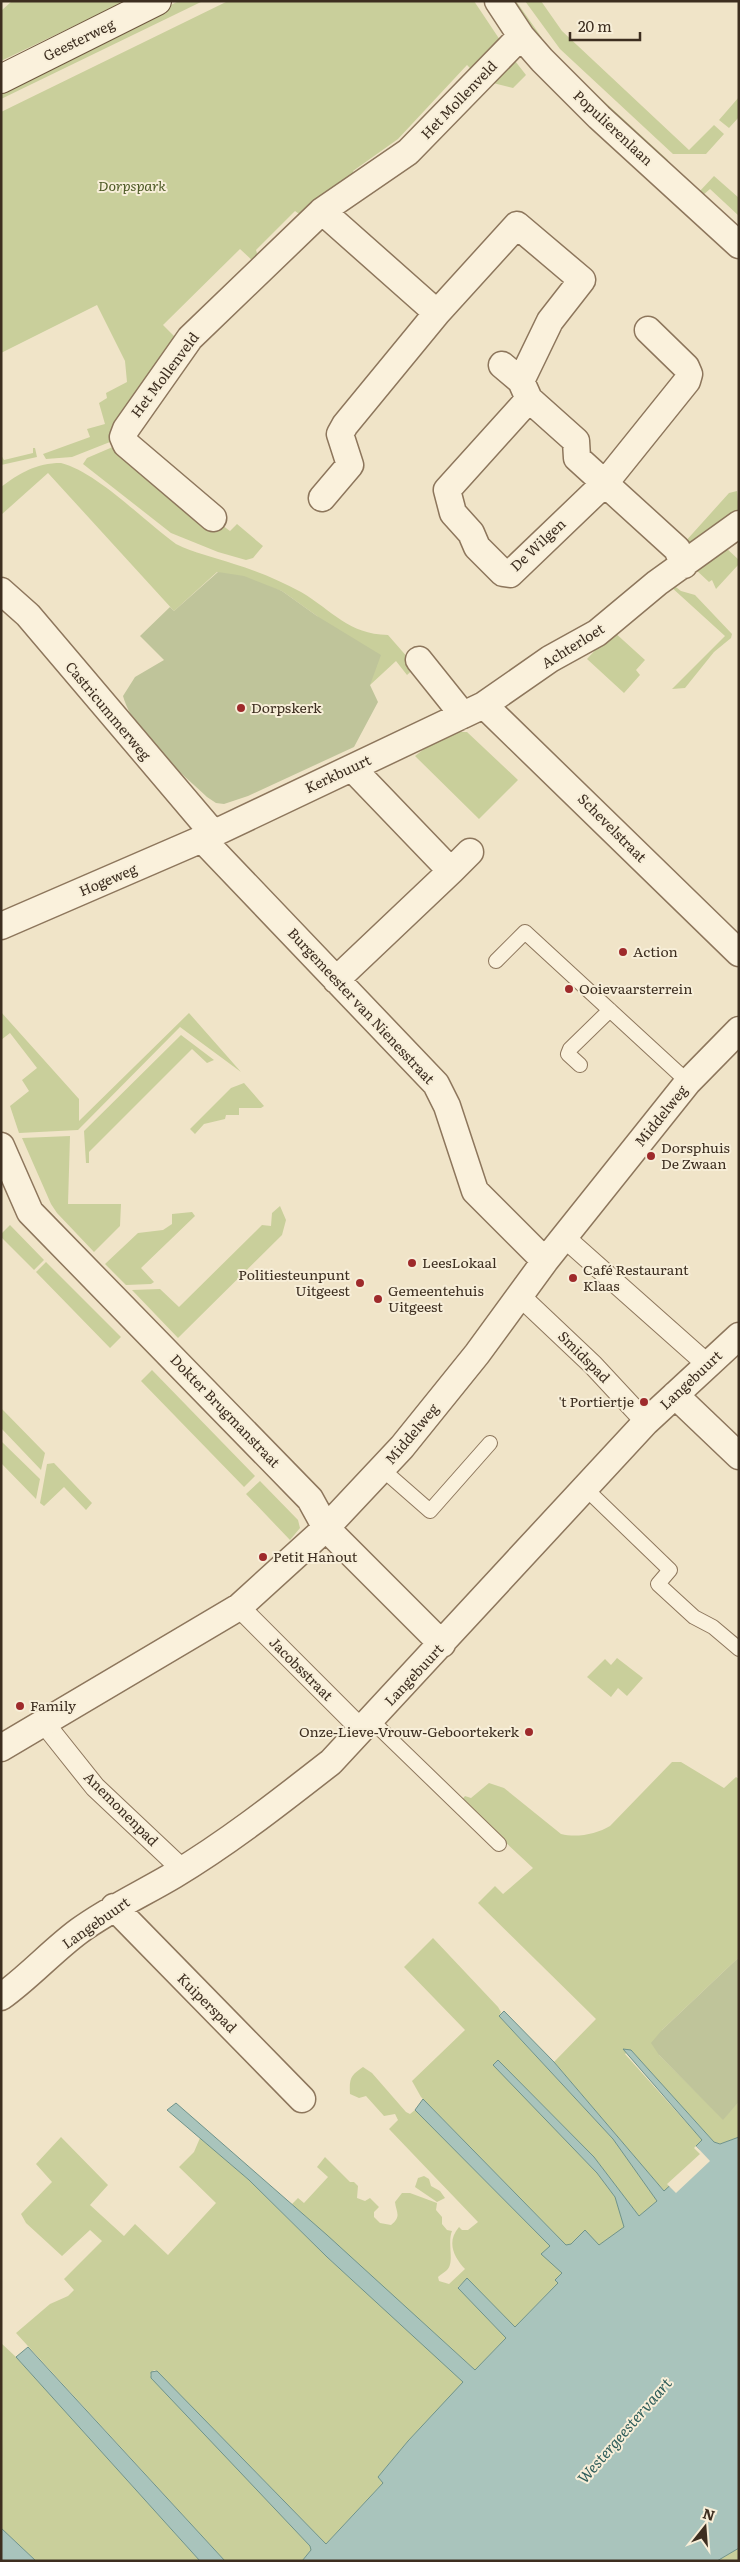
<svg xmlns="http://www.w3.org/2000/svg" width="740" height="2562" viewBox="0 0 740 2562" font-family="Literata,serif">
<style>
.green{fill:#c9cf9b}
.cemetery{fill:#bfc49a}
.water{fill:#a9c4bc;stroke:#6f938a}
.pier{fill:#f0e4c8}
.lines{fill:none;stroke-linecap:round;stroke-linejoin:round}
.service-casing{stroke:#8d765c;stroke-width:16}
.pedestrian-casing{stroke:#8d765c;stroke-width:22}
.minor-casing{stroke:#8d765c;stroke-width:29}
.secondary-casing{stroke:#6f573f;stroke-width:30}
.service{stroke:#faf1dc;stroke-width:14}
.pedestrian{stroke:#faf1dc;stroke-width:20}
.minor{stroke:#faf1dc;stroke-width:26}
.secondary{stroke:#faf1dc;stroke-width:28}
.poi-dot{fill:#9e2a2b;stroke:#f7eed8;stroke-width:2}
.labels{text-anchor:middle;stroke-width:4;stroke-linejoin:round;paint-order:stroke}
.street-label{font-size:14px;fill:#3d2e20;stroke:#f7eed8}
.park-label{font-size:14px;font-style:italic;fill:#4d5a26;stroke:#f7eed8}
.poi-label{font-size:14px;fill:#3d2e20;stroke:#f7eed8;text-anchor:start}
.water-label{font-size:15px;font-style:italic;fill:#2f5d5a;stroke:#f7eed8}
</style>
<rect width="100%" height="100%" fill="#f0e4c8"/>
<path class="green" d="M12 1H126L1 61V11Z
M179 1H203L1 99V87Z
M228 1H474L500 40 474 72 467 65 398 139 353 171 357 177 302 216 295 211 256 250 259 260 254 262 240 249 163 325 178 340 110 442 72 457 46 459 43 454 90 437 87 429 105 424 99 403 107 398 106 393 127 382 125 361 97 305 1 353V112Z
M513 1H516L542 38 539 40Z
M525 1H541L562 31 689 150 714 125 724 134 706 154H673L560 49Z
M544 42 559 60 668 160 666 162 557 61 542 43Z
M512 57 526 75 513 88 489 82Z
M739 97V117L729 128 719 120Z
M714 176 739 198V216L710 189 703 195 699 192Z
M115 446 230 531 237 524 263 546 253 558 246 560 218 552 171 533 83 464 87 458Z
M33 448H35L37 457 1 465V455L4 460 33 453Z
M61 463C97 472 144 521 176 544 194 553 214 557 234 564 257 571 279 580 301 592 333 611 348 634 388 635L416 667 407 675 396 661 370 685 317 616 282 591 217 572 174 611 48 473 1 515V487C20 473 36 463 61 463Z
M737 491 739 513 699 547 684 543 729 493Z
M725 547 739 560V564L716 589 712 580 709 582 695 569Z
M672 584 681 591 695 595 732 634 731 638 714 652 685 688 672 689 725 636 670 586Z
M613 631 645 660 636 670 640 675 624 693 587 659Z
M458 732H467L518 780 479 819 415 756 432 743Z
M1 1012 79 1099V1121L189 1013 241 1072 180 1027 78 1130 19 1133 10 1106 29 1091 22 1080 37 1068 10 1033 1 1040Z
M181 1035 214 1060 207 1063 192 1049 89 1152V1163H86L84 1131Z
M244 1083 264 1106 261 1108H239V1115H226L225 1119 204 1124 195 1134 190 1129 231 1088Z
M70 1136 68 1204H121L120 1226 94 1252 57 1213 51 1204 22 1138Z
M280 1206 286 1220 282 1235 178 1338 132 1290 160 1289 179 1307 262 1225 271 1226 272 1213Z
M192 1212 195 1216 141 1268 154 1282 151 1284 126 1285 105 1264 138 1233 163 1230 172 1224V1214Z
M10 1225 44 1260 34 1270 1 1237V1234Z
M46 1262 121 1337 110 1348 36 1272Z
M152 1370 255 1476 244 1487 141 1381Z
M1 1408 45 1453 41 1470 1 1428Z
M1 1441 40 1479 36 1499 1 1463Z
M54 1463 92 1503 86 1510 64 1487 44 1506 40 1503 47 1464Z
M260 1481 298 1520 300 1528 290 1540 246 1494Z
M617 1658 643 1678 627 1696 618 1688 611 1697 587 1677 605 1659 611 1665Z
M672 1762H681L724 1788 736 1777 739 1779V1957L662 2030 659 2055 723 2119 739 2102V2137L720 2144 714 2142 631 2050 625 2054 702 2140 704 2154 664 2191 554 2062 596 2019 478 1903 495 1886 503 1894 533 1868 461 1801 465 1796 471 1798 489 1783 504 1788 561 1834C577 1838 597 1834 610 1826Z
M433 1938 498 2007 501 2012 499 2016 613 2139 657 2201 639 2216 594 2157 498 2060 494 2065 597 2173 615 2197 625 2227 599 2245H566L421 2097 412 2081 465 2030 404 1967Z
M363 2067 372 2073 406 2112 410 2114 415 2110 550 2246 548 2249 562 2273 558 2283 515 2327 467 2279 458 2287 506 2338 475 2370 292 2204 298 2198 304 2203 328 2177 317 2167 325 2157 350 2182H354L358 2186 357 2198 365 2201 370 2198 379 2207 374 2212V2217L380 2223 391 2225C402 2216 396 2212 395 2202L402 2193H410L437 2203 436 2210 442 2217V2224L447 2230 452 2231C447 2243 455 2262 447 2270 445 2272 441 2274 438 2277L439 2281 449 2284 465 2269C454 2257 446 2242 459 2227L462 2230H468L478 2222 389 2129 398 2120 395 2114 384 2116 366 2096 359 2098 350 2094C349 2078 351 2075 363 2067Z
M61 2137 108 2185 90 2205 124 2236 135 2224 168 2255 216 2203 179 2167 194 2152 200 2138 249 2180 327 2257 464 2382 408 2441 378 2477 383 2483 326 2544 157 2371 154 2370 150 2375 310 2546 311 2550 302 2561H225L16 2333 50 2304 68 2296 74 2290 64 2279 102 2241 90 2230 62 2256 26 2223 21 2214 52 2182 36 2164Z
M424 2176 429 2179 431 2186 440 2191 445 2198 437 2202 415 2187 418 2178Z
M1 2343 16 2357 200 2561H36L1 2528Z
M739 2548V2561H717Z"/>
<path class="cemetery" d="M218 572 244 576 282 591 317 616 381 655 370 685 378 702 354 747 248 796 224 804 216 803 207 797C179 771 134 734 123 696L135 677 164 660 140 636 170 607 174 611Z
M739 1957V2102L723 2120 659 2055 651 2043 662 2030Z"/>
<path class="water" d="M504 2011 554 2062 664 2191 703 2155 696 2146 702 2140 623 2049 631 2050 714 2142 720 2144 739 2137V2548L717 2561H302L311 2550 310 2546 151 2378V2372L157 2371 326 2544 383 2483 378 2477 408 2441 463 2382 327 2257 249 2180 167 2110 176 2103 327 2235 475 2370 506 2338 458 2288 467 2278 515 2327 558 2283 555 2280 562 2273 541 2254 550 2246 415 2110 423 2099 566 2245 571 2244 585 2230 599 2245 624 2227 615 2197 597 2173 493 2065 498 2060 594 2157 639 2216 657 2201 613 2139 499 2016Z
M28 2347 225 2561H200L16 2357Z
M1 2528 36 2561H1Z"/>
<path class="pier" d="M696 2146 710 2161 676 2193 667 2184 700 2154 694 2148Z"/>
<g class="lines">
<defs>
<path id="service" d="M496 961 525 932 688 1082
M580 1065 568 1054 570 1049 610 1010
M382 1469 430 1511 490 1443
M584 1487 670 1570 658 1584 694 1617 713 1627 739 1649
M371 1720 499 1844"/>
<path id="pedestrian" d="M564 1237 707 1364
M520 1296 593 1365 646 1422
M239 1607 362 1730
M44 1723 95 1787 182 1869"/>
<path id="minor" d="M498 1 521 36 542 60 599 117 739 245
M322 211 437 313 345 425 340 434 350 465 322 498
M437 313 517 225 582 280 550 321 521 381
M502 365 521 381 529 399 576 441 577 458 677 549 684 565
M529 399 447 490 453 513 471 533 477 547 503 573 510 574 605 483 687 381 689 374 686 367 648 330
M213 518 126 444 123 437 126 429 190 338 322 211 408 152 521 36
M1 591 28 615 213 833
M419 660 463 715
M484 705 739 953
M202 839 436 1084 447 1106 475 1191 545 1261
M451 871 470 852
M1 926 202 839 484 705 550 659 597 633 657 583 739 524
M336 980 451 871 352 768
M1 1146 30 1212 310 1499 326 1528 442 1644
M675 1395 739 1456
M1 1748 239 1607 326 1528 402 1447 477 1354 545 1261 688 1082 739 1030
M114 1907 302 2099
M1 1997C29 1977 52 1951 79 1931 109 1909 142 1894 174 1875 229 1842 281 1801 331 1762L646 1422 739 1336"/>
<path id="secondary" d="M1 79 157 1"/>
</defs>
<use href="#service" class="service-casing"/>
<use href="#pedestrian" class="pedestrian-casing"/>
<use href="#minor" class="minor-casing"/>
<use href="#secondary" class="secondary-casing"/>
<use href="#service" class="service"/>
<use href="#pedestrian" class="pedestrian"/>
<use href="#minor" class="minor"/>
<use href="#secondary" class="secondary"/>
</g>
<g class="poi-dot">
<circle cx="241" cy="708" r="5"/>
<circle cx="623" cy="952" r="5"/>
<circle cx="569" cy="989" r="5"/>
<circle cx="651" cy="1156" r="5"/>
<circle cx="412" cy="1263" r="5"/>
<circle cx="573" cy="1278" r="5"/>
<circle cx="360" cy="1283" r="5"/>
<circle cx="378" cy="1299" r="5"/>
<circle cx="644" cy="1402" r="5"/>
<circle cx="263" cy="1557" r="5"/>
<circle cx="20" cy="1706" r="5"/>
<circle cx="529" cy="1732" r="5"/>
</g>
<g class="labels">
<g class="street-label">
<text transform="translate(79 40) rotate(-26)" y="5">Geesterweg</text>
<text transform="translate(459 100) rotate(-46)" y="5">Het Mollenveld</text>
<text transform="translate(613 128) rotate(43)" y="5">Populierenlaan</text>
<text transform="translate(165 375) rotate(-53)" y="5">Het Mollenveld</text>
<text transform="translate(538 545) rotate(-43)" y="5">De Wilgen</text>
<text transform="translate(573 646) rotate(-32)" y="5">Achterloet</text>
<text transform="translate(108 711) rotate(50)" y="5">Castricummerweg</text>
<text transform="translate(338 774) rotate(-25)" y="5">Kerkbuurt</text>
<text transform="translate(612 828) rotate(45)" y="5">Schevelstraat</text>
<text transform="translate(108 880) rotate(-23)" y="5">Hogeweg</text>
<text transform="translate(361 1006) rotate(47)" y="5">Burgemeester van Nienesstraat</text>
<text transform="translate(661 1116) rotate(-51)" y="5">Middelweg</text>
<text transform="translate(584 1357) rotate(45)" y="5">Smidspad</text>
<text transform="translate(691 1380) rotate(-43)" y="5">Langebuurt</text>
<text transform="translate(225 1411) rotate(46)" y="5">Dokter Brugmanstraat</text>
<text transform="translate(412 1434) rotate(-50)" y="5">Middelweg</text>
<text transform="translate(301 1669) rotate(45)" y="5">Jacobsstraat</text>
<text transform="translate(414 1675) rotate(-47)" y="5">Langebuurt</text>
<text transform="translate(121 1809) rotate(45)" y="5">Anemonenpad</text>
<text transform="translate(96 1923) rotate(-35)" y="5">Langebuurt</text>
<text transform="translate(207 2003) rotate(45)" y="5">Kuiperspad</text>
</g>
<g class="park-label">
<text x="132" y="191">Dorpspark</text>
</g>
<g class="poi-label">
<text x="251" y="713">Dorpskerk</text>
<text x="633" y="957">Action</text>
<text x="579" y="994">Ooievaarsterrein</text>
<text x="661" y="1153">Dorsphuis<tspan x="661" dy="16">De Zwaan</tspan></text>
<text x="422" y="1268">LeesLokaal</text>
<text x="583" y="1275">Café Restaurant<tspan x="583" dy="16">Klaas</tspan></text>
<text x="350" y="1280" text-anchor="end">Politiesteunpunt<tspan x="350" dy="16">Uitgeest</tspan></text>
<text x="388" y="1296">Gemeentehuis<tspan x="388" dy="16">Uitgeest</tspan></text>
<text x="634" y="1407" text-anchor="end">'t Portiertje</text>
<text x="273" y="1562">Petit Hanout</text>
<text x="30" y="1711">Family</text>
<text x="519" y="1737" text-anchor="end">Onze-Lieve-Vrouw-Geboortekerk</text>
</g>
<g class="water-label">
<text transform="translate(625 2431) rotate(-49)" y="5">Westergeestervaart</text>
</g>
</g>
<rect width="740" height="2562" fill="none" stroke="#3d2e20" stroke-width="5"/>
<g transform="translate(705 2527) rotate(17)" stroke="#f7eed8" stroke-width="4" paint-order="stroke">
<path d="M0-4L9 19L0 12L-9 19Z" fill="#3d2e20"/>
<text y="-8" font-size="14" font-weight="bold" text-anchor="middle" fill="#3d2e20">N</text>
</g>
<path d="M570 32v8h70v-8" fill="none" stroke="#3d2e20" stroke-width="2.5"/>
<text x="578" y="32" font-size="15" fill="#3d2e20" stroke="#f7eed8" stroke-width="4" paint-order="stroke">20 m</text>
</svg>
